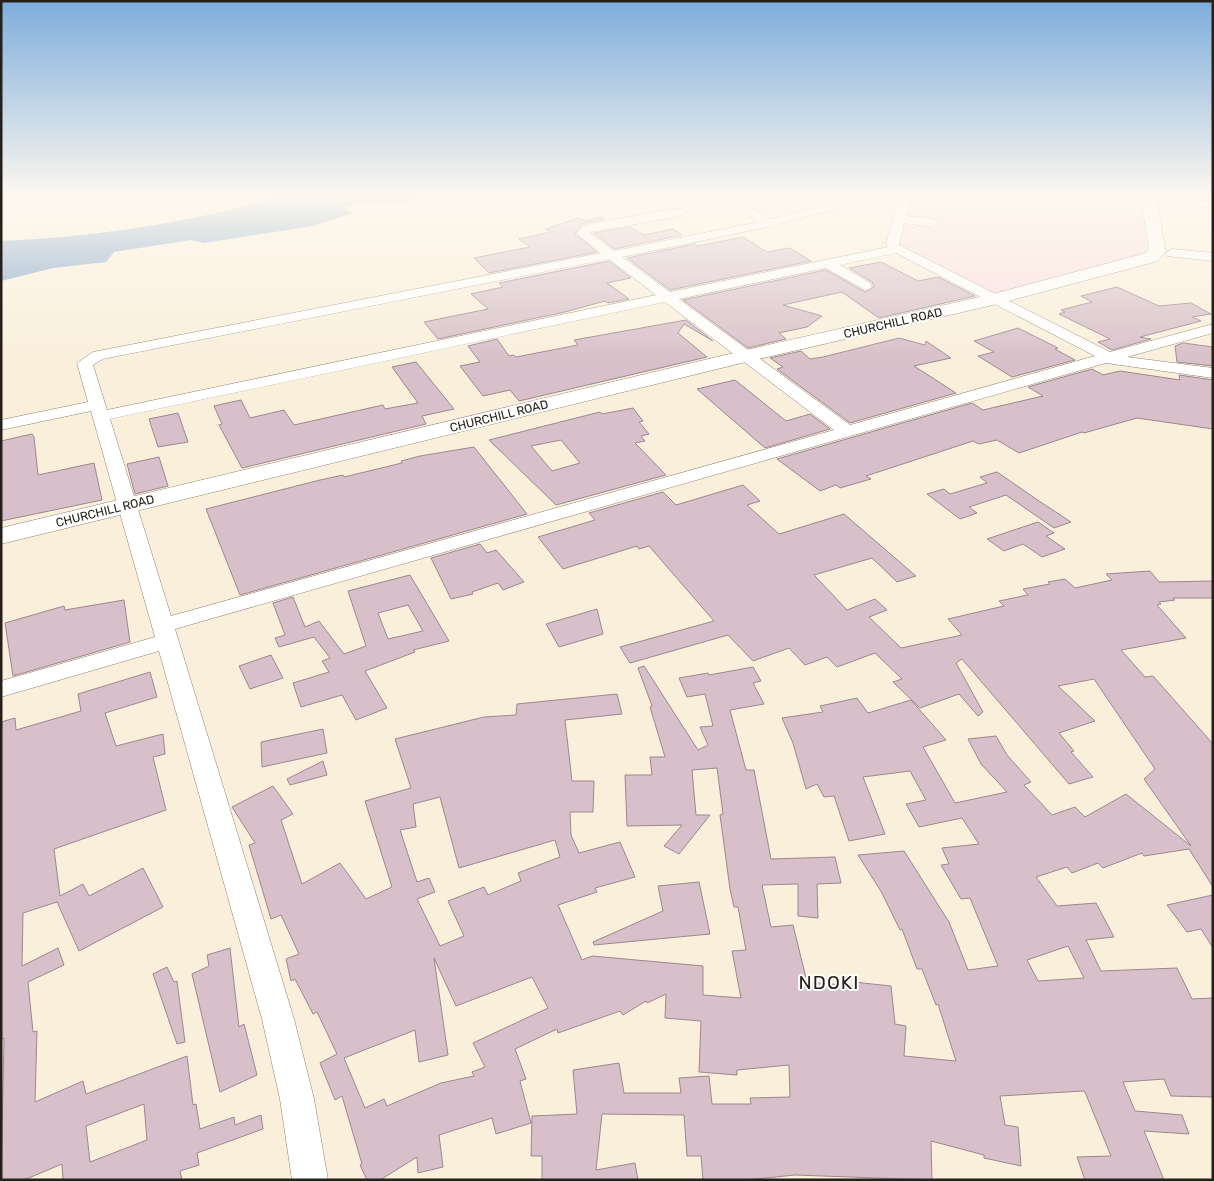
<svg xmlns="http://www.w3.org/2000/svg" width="1214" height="1181" viewBox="0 0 1214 1181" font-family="Rubik,sans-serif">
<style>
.commercial{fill:#fadfe1}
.water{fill:#7da3ca}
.building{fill:#d7c0c9;stroke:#9d8790;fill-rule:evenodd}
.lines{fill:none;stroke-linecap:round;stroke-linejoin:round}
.street-casing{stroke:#8c8270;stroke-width:1}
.secondary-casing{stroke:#8c8270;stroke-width:1}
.street{fill:#fff;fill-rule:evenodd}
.secondary{fill:#fff;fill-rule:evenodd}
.labels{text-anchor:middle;stroke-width:4;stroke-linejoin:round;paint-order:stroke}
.far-street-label{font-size:12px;fill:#25211a;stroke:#fefefe}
.near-neighbourhood-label{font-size:19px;letter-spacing:1px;fill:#25211a;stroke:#fefefe}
</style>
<rect width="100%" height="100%" fill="#faefdb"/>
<path class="commercial" d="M911 198H1143L1149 253 994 293 899 244Z"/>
<path class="water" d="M276 198H420C398 209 382 202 361 202 355 202 348 206 342 208L353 213 313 226 204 243 191 240 114 252 106 262 53 268 1 281V241C94 237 187 223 276 198Z"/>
<path class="building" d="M600 217 604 219 582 224 575 234 597 252 489 273 474 258 530 247 519 239 551 232 545 229 579 218 585 221Z
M630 227 644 235 673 229 682 235 614 249 594 233Z
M743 237 767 252 790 248 811 261 670 290 627 258 695 244 698 246Z
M609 261 631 278 607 283 629 299 608 303 605 301 565 312 438 339 424 322 488 309 471 294 503 287 499 283Z
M881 262 918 281 938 277 975 296 879 318 842 292 783 305 822 316 807 327 779 333 786 339 748 348 683 300 826 270 865 292 874 287 872 282 849 268Z
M1117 287 1159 306 1191 303 1211 314 1192 317 1201 321 1140 337 1151 339 1112 350 1098 342 1110 339 1059 314 1065 312 1061 310 1092 302 1081 296Z
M686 320 713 341 684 324 678 333 707 357 519 401 510 390 483 396 460 366 480 362 468 346 497 339 509 356 514 355 516 357 578 345 574 340Z
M1018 328 1058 348 1055 349 1075 360 1012 377 978 356 994 352 974 341Z
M899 338 925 345 926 341 951 358 914 366 956 393 850 423 777 369 783 367 770 358 801 351 810 359 823 357Z
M1183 343 1213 347V366L1177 362 1175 346Z
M416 362 454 409 422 416 426 424 242 468 219 425 222 424 214 406 241 400 250 418 284 410 294 425 383 405 385 409 418 403 392 367Z
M1092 369 1103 375 1120 371 1180 380 1179 375 1213 380V429L1137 418 1084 433 1082 432 1019 453 997 440 979 444 973 441 866 476 871 479 840 488 836 485 820 491 777 459 972 403 983 410 1043 396 1028 387Z
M735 380 786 421 810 414 830 429 765 448 697 389Z
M633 408 643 421 639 422 649 434 641 436 645 441 635 443 666 475 556 505 489 440 600 412 602 414ZM561 440 580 463 552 471 531 446Z
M178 413 188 442 158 447 149 419Z
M32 434 34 437 38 475 94 463 102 500 1 521V441Z
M474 447 527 514 240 595 206 509 320 480 343 475 344 477 402 463 401 461 420 456Z
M159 457 168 486 135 494 127 464Z
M997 472 1039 501 1071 522 1054 528 1006 495 969 507 977 513 960 519 927 494 944 489 950 494 987 483 980 477Z
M743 485 760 501 747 505 779 534 844 514 916 576 897 582 872 558 814 575 847 610 875 599 887 610 869 617 901 648 962 635 948 619 1004 606 999 601 1028 595 1023 589 1050 584 1048 582 1065 579 1075 588 1112 580 1106 574 1150 571 1159 582 1213 581V598H1173L1175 600 1159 602 1161 604 1157 605 1186 638 1121 650 1145 677 1153 676 1213 744V887L1189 849 1144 856 1142 853 1103 868 1098 863 1072 873 1067 867 1036 877 1057 906 1096 903 1114 937 1086 940 1101 971 1177 968 1192 999 1213 998V1097L1171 1096 1164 1079 1123 1082 1135 1111 1182 1115 1189 1134 1144 1131 1164 1180H1085L1077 1157 1111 1156 1085 1092 1083 1091 1000 1096 1005 1125 1018 1127 1021 1166 984 1158V1155L931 1141 932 1180 795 1175 746 1180H703L701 1156H687L684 1115 602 1114 596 1170 635 1163 638 1180H542V1156H531L532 1116 577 1114 573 1070 619 1063 624 1093H681L679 1078 709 1076 712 1104H751L750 1098 790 1097 789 1065 737 1070V1075L699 1072 701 1021 665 1018 666 994 647 1003 646 1001 623 1015 620 1011 558 1033 557 1029 515 1049 526 1079 520 1081 531 1123 496 1134 492 1118 439 1135 443 1167 418 1173 417 1157 380 1180H367L360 1165 362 1164 342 1096 335 1100 320 1063 337 1054 317 1012 313 1014 295 979 291 981 286 959 299 954 281 915 271 919 249 845 255 843 232 807 273 786 293 814 281 820 302 884 340 863 366 899 392 887 365 801 411 788 395 739 484 717 516 715 517 704 617 694 622 714 565 720 572 781H594L593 812H570L571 835 579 853 620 842 635 877 595 888 597 892 558 905 582 960 592 956 703 966V995L741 998 732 951 746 950 738 907H734L730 889 720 815 723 814 717 768 692 770 696 815H710L679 854 664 846 682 825 627 826 625 775H652L650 757H665L650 707 652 706 638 668 644 666 698 750 708 745 700 727 713 726 705 694 687 697 679 678 708 673 709 675 753 667 761 681 753 683 764 704 730 710 746 770H754L771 859 835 857 841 883 817 884 818 918 798 916V884L762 885 771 927 793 925 807 982 854 986V982L891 986 895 1024 906 1026 904 1056 956 1061 938 1004 936 1005 922 969H917L902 929 900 930 882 893 858 855 904 851 949 922 968 970 998 966 970 898 961 899 941 865 949 864 942 848 979 844 962 818 919 827 906 804 926 800 910 771 863 777 885 834 849 841 834 796 824 797 817 784 806 789 793 743 782 718 823 712 820 706 857 698 868 713 911 700 946 740 923 747 955 803 1007 792 981 764 968 739 996 736 1007 755 1031 782 1024 785 1052 815 1075 807 1085 817 1126 794 1191 846 1144 779 1155 769 1094 679 1058 686 1095 721 1059 733 1074 751 1071 752 1093 777 1069 784 962 659 956 663 983 712 978 716 959 694 920 708 893 682 902 679 875 653 837 667 827 657 805 665 789 648 753 661 728 635 630 663 620 647 714 621 649 546 639 549 637 546 563 569 538 537 595 520 589 513 663 492 676 505ZM440 797 459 868 555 840 560 857 518 873 521 881 488 895 484 887 448 901 464 936 440 946 417 899 435 892 429 878 417 882 400 830 416 827 413 804ZM1068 946 1084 978 1038 981 1027 960ZM434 958 456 1006 532 977 548 1008 473 1043 485 1067 472 1072 474 1076 441 1083 387 1106 384 1099 365 1108 344 1058 415 1030 419 1062 448 1055Z
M1038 522 1054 533 1046 536 1065 549 1042 557 1023 544 1004 551 987 539Z
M480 544 487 553 496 550 524 582 503 590 498 583 472 592 473 594 451 599 431 558Z
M410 575 449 641 413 650 415 652 365 671 387 708 356 720 342 695 301 707 293 683 329 672 322 661 330 658 314 637 279 647 275 638 285 635 273 603 293 597 305 627 319 621 344 654 366 646 348 591ZM408 605 423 631 388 639 378 613Z
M124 600 130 642 13 676 5 623 64 606 65 610Z
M597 609 603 634 559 647 546 624Z
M271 655 283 678 250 689 239 666Z
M150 672 157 697 105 713 116 746 163 734 165 754 153 757 166 810 54 849 60 896 83 884 89 896 143 868 163 907 79 951 57 902 23 913 22 966 58 948 64 965 28 982 33 1032 37 1031 35 1102 83 1081 86 1094 187 1056 193 1105 196 1104 200 1129 234 1117 235 1125 261 1115 263 1129 197 1153 199 1165 180 1171 182 1180H63L62 1164 24 1180H1L4 1038 1 1039V722L15 718 16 730 81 711 78 694ZM144 1104 147 1140 90 1162 86 1126Z
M323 729 327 753 262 767 261 742Z
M323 761 327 775 290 785 287 779Z
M699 882 710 934 594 945 593 942 663 911 658 886Z
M1213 895V948L1201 929 1187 932 1167 905Z
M230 948 239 1027 244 1024 257 1075 220 1092 192 974 209 966 207 955Z
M167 967 174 982 177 981 185 1042 177 1044 153 974Z"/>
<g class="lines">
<defs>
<path id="street" d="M719 198H733L771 219 854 198H875L778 224 772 228 768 227 622 257 670 292 888 247 886 243 899 198H911L906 216 932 219 938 223 932 227 904 223 899 245 1110 352 1213 324V333L1127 357 1213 368V378L1106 363 175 629 294 1019 314 1099 328 1180H292L280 1099 262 1019 159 651 1 697V681L155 637 91 411 1 430V420L88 402 77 363 93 352 601 253 577 234 583 226 593 223 681 208 687 212 681 216 591 232 590 233 614 251 759 222ZM896 253 1095 356 850 425 679 299 826 268 865 290 870 289 872 286 870 283 840 265ZM609 259 656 295 107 410 93 365 103 359ZM665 302 834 430 171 616 110 419Z
M1155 198 1213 201V208L1160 203 1156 202Z
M1172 249 1213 253V261L1167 256 1166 253Z"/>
<path id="secondary" d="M1141 198H1156L1165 248V252L1158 261 997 304 746 362 1 544V528L746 350 993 294 1146 253 1149 248Z"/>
</defs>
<use href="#street" class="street-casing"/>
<use href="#secondary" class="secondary-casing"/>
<use href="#street" class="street"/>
<use href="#secondary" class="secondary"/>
</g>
<linearGradient id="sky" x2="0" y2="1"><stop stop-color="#7daddc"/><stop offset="0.54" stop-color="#fdf8ef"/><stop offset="1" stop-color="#fdf8ef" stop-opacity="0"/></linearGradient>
<rect width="1214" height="364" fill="url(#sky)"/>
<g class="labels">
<g class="far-street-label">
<text transform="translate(893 323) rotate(-13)" y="4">CHURCHILL ROAD</text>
<text transform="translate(499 416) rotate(-14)" y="4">CHURCHILL ROAD</text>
<text transform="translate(105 511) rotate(-14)" y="4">CHURCHILL ROAD</text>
</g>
<g class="near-neighbourhood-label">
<text x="829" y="989">NDOKI</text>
</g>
</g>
<rect width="1214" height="1181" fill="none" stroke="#25211a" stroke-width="5"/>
</svg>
